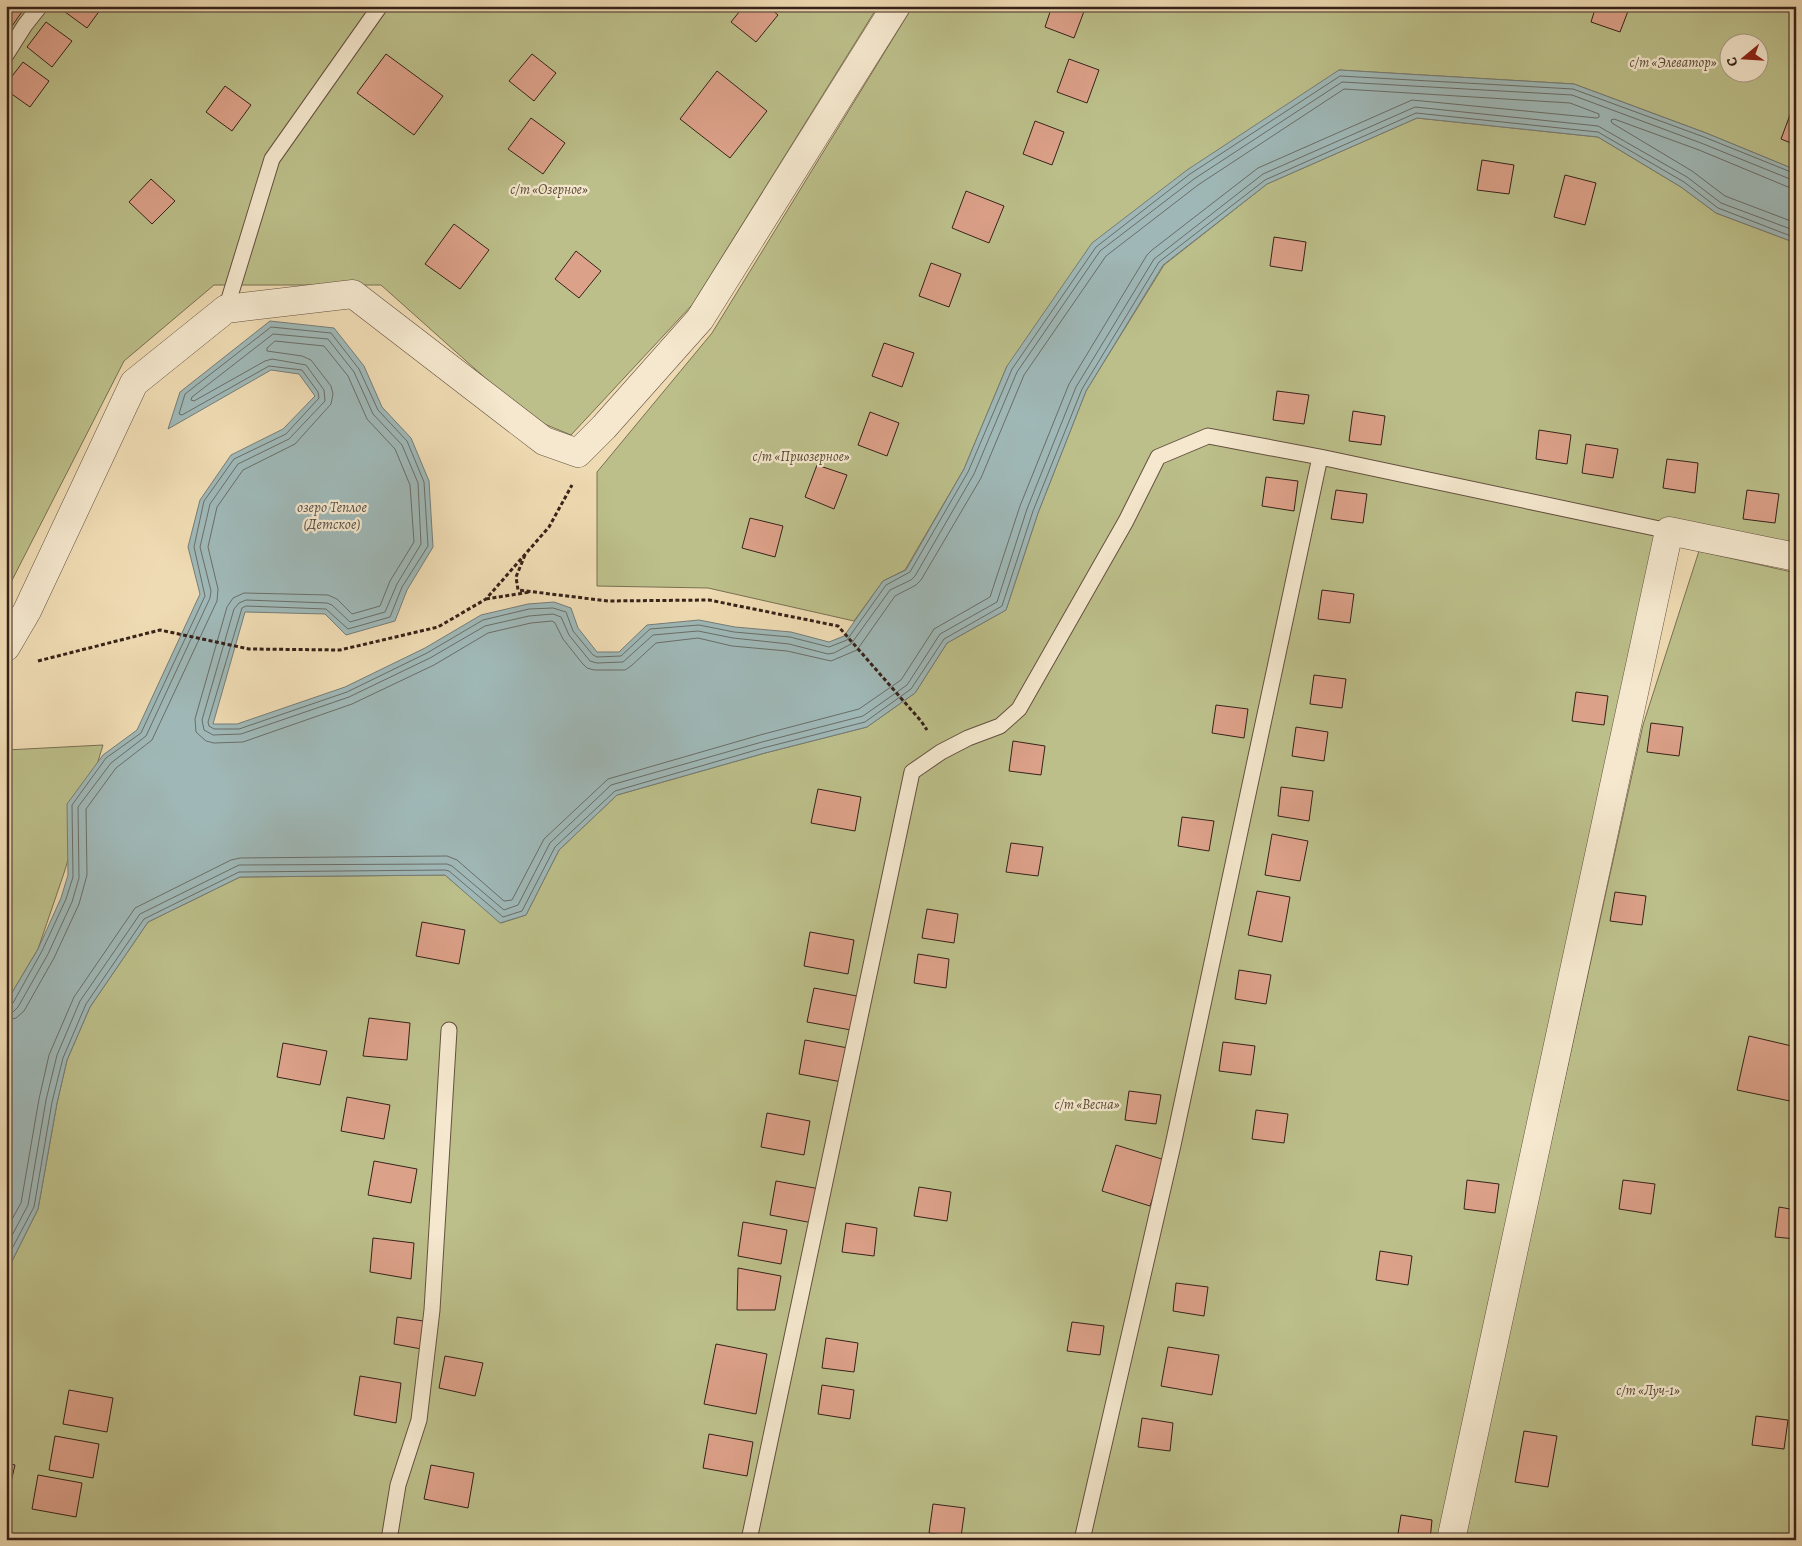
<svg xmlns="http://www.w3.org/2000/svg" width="1802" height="1546" viewBox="0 0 1802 1546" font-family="Alegreya,serif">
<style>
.green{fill:#bcbf8a;stroke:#797052;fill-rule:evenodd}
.water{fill:#9fb8b7;stroke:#757c78}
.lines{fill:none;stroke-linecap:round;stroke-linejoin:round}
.shore{stroke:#6a6d68;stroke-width:1}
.building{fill:#dca189;stroke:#362219}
.lane-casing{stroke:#645040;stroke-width:17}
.street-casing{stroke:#645040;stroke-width:29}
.path{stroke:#362219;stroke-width:3;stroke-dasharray:4 2.5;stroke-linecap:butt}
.lane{stroke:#f5e8ce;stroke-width:15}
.street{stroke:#f5e8ce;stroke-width:28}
.labels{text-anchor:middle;stroke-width:4.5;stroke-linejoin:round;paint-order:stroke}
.park-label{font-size:14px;font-style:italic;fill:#584935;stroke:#f5e8ce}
.water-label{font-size:15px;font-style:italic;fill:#564f48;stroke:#f5e8ce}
</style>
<rect width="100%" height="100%" fill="#efdbb3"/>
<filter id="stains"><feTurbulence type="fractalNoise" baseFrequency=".004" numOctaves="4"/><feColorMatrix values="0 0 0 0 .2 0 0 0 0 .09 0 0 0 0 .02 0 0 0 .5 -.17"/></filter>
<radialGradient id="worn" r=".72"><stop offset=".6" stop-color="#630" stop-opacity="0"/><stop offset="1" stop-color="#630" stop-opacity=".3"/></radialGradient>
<path class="green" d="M6 6H878L692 305 571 435 530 418 381 285H214L124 361 6 592Z
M913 6H1796V170L1706 133 1574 84 1339 70 1007 366 964 469 905 570 883 581 854 621 708 588 597 586V472L712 333ZM1730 42H1760V72H1730Z
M1417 118 1598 137 1681 187 1716 213 1796 243V546L1663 519 1617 722 1438 1540H6V1268L10 1265 38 1209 57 1103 67 1060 90 1007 148 922 240 877 445 875 501 923 526 915 559 850 617 795 765 753 867 727 915 693 947 643 1006 610 1038 513 1086 391 1164 265 1267 184Z
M1699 551 1796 573V1540H1463L1643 725Z
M103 745 64 873 38 949 13 991 6 1006V750Z"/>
<path class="water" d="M1339 70 1574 84 1706 133 1796 170V243L1716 213 1681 187 1598 137 1417 118 1267 184 1163 265 1086 391 1038 513 1006 610 947 643 915 693 867 727 765 753 617 795 559 850 526 915 500 923 445 875 240 877 148 922 90 1007 67 1060 57 1103 38 1209 10 1265 6 1268V1006L13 991 38 949 61 898 68 875 67 804 103 755 137 730 200 594 188 547 200 500 231 455 283 429 315 396 299 374 271 370 168 429 180 392 270 321 334 328 364 366 382 407 411 438 429 481 433 547 407 590 395 621 346 635 325 614 245 612 213 724H237L345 687 425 648 481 615 528 604 554 602 571 608 578 628 597 652H619L647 625 699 620 735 627 791 632 829 642 844 636 883 581 906 570 964 469 1007 366 1092 243 1187 170Z"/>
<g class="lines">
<path class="shore" d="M1796 188 1788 187 1699 150 1614 119 1611 120 1612 123 1692 171 1725 196 1796 223
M6 1006 13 1003 42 951 66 899 73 877 72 805 106 758 141 733 205 596 194 547 204 501 234 459 286 434 319 398 318 392 302 370 269 366 182 415 179 414 185 394 271 327 331 333 359 369 378 410 407 441 424 482 428 546 402 587 390 617 348 629 326 609 246 606 242 608 208 722 209 726 214 729H239L347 692 427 653 483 620 529 609 553 608 566 612 573 631 593 655 597 657 621 656 650 629 699 625 734 632 790 637 829 647 847 640 886 585 910 572 968 472 1012 369 1096 247 1190 174 1340 76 1573 89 1704 137 1796 174
M6 1013 13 1012 18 1007 48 954 72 902 79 878 78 807 111 763 146 736 210 598 211 591 200 547 210 504 238 464 289 439 325 401 324 390 306 365 272 359 265 361 194 401 191 400 192 397 273 334 328 339 354 372 373 414 402 445 418 483 421 544 397 584 385 612 350 622 332 605 327 603 246 600 239 603 234 609 202 720 204 730 213 735 241 734 349 697 430 658 485 626 529 616 553 614 561 617 569 635 590 661 597 663 623 662 653 635 698 631 733 638 789 644 828 654 834 653 851 644 890 590 911 580 915 576 974 474 1017 372 1100 251 1194 179 1342 82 1572 95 1701 143 1790 179 1796 180
M6 1020 16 1018 24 1011 54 958 79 904 87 875 86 809 116 768 152 740 217 601 218 589 208 547 217 507 243 470 295 444 331 404 333 394 331 386 311 360 302 356 267 351V348L275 341 324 346 348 376 367 419 395 449 410 485 414 542 390 581 380 606 352 614 337 599 328 595 244 593 233 598 227 607 195 719 196 732 206 741 214 743 243 742 352 704 434 665 488 633 531 623 552 621 555 623 563 639 582 663 587 668 594 670H625L631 666 656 643 698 638 732 646 787 651 831 661 857 650 895 596 916 585 921 580 981 478 1024 375 1106 256 1198 185 1344 89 1570 103 1599 114V117L1597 118 1412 100 1258 168 1152 250 1147 255 1069 384 1020 506 990 597 934 629 901 680 859 709 760 735 608 779 544 839 512 900 504 901 457 860 447 856 240 858 231 860 135 908 74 997 49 1055 39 1099 21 1203 6 1230
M6 1247 28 1205 46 1100 57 1055 80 1001 140 914 239 865 447 864 452 866 504 910 518 905 550 843 611 785 762 742 863 716 907 685 940 634 997 602 1027 509 1076 387 1154 259 1263 174 1415 107 1598 126 1687 177 1721 203 1796 231
M6 1260 34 1207 52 1102 63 1058 86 1004 144 919 239 872 445 870 449 871 503 917 522 911 555 847 615 791 763 748 865 722 911 689 944 639 1002 606 1033 511 1082 389 1159 262 1265 180 1416 113 1598 132 1684 182 1718 208 1796 238"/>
</g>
<path class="building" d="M6 6H26L10 29 6 26Z
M63 6H103L87 28 61 9Z
M744 6H767L778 15 756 42 731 22Z
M1052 6H1086L1074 38 1045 27Z
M1596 6H1630L1620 32 1591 22Z
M46 22 72 41 52 67 27 47Z
M386 54 443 96 414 135 357 93Z
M532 54 556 73 534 101 509 81Z
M1069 59 1099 70 1087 103 1057 92Z
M23 62 49 81 30 107 6 90V84Z
M717 71 767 111 730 158 680 119Z
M225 86 251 105 232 131 206 112Z
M1793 107 1796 108V145L1781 139Z
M531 118 565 143 543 174 508 149Z
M1035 121 1064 132 1052 165 1023 154Z
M1482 160 1514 165 1509 194 1477 190Z
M1565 175 1596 183 1585 225 1554 217Z
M151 179 175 201 152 224 129 202Z
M966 191 1004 206 989 243 952 228Z
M454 224 489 250 460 289 425 264Z
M1274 237 1306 242 1302 271 1270 266Z
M576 251 601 271 579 298 555 279Z
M931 263 961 274 949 307 919 296Z
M884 343 914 353 902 387 872 376Z
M1277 391 1309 395 1304 424 1273 420Z
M1353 411 1385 416 1381 445 1349 441Z
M870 412 899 423 887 456 858 445Z
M1539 430 1571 435 1567 464 1536 459Z
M1586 444 1618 449 1613 478 1582 473Z
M1667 459 1698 463 1695 493 1663 488Z
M817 465 847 475 834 509 805 497Z
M1266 477 1298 481 1294 511 1262 506Z
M1336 490 1367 494 1363 523 1331 519Z
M1747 490 1779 494 1775 523 1743 519Z
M750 518 783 526 775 557 742 548Z
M1322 590 1354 594 1350 623 1318 619Z
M1314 675 1346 679 1342 708 1310 704Z
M1576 692 1608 696 1604 725 1572 721Z
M1216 705 1248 709 1244 738 1212 733Z
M1651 723 1683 727 1679 756 1647 752Z
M1296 727 1328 732 1324 761 1292 756Z
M1013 741 1045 746 1041 775 1009 771Z
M1281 787 1313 791 1309 821 1278 816Z
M818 789 861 797 855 831 811 823Z
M1182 817 1214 821 1209 851 1178 846Z
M1272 834 1308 841 1300 881 1265 875Z
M1011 843 1043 847 1038 876 1006 872Z
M1257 891 1290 897 1282 942 1248 935Z
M1615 892 1646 896 1642 925 1610 921Z
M927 909 958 914 954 943 922 938Z
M422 922 465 930 459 964 416 956Z
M810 932 854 940 848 974 804 966Z
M918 954 949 959 946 988 914 983Z
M1239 970 1271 975 1266 1004 1235 999Z
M814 988 857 996 851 1030 807 1022Z
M369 1018 410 1023 407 1060 363 1056Z
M1749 1036 1796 1047V1076L1790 1101 1737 1090Z
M805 1040 848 1048 842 1082 799 1074Z
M1223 1042 1255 1046 1251 1075 1219 1071Z
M283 1043 327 1051 320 1085 277 1077Z
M1129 1091 1161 1095 1156 1124 1125 1120Z
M347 1097 390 1105 384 1139 341 1131Z
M1256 1110 1288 1114 1284 1143 1252 1139Z
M767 1113 810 1121 804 1155 761 1147Z
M1116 1145 1165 1160 1150 1206 1102 1191Z
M374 1161 417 1169 411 1203 368 1195Z
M1467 1180 1499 1184 1495 1213 1464 1209Z
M1623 1180 1655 1184 1651 1214 1619 1209Z
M776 1181 820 1189 813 1223 770 1215Z
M919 1187 951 1192 947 1221 914 1216Z
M1779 1207 1796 1210V1239L1775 1237Z
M743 1222 787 1230 781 1264 738 1256Z
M846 1223 877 1228 874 1256 842 1252Z
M373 1238 414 1243 411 1279 370 1272Z
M1380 1251 1412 1256 1408 1285 1376 1280Z
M738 1268 781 1276 775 1310H737Z
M1176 1283 1208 1287 1204 1316 1173 1311Z
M397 1317 430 1322 427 1350 394 1344Z
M1072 1322 1104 1326 1100 1355 1067 1351Z
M826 1338 858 1343 854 1372 822 1368Z
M716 1344 767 1354 756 1414 704 1404Z
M1168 1347 1219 1355 1212 1395 1161 1386Z
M445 1356 483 1363 475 1396 439 1388Z
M360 1376 401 1383 396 1423 354 1415Z
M822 1385 854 1390 850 1419 818 1414Z
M69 1390 113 1398 107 1432 63 1424Z
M1756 1416 1788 1420 1784 1449 1752 1445Z
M1142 1418 1173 1423 1170 1451 1138 1447Z
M1524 1431 1557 1436 1548 1487 1515 1482Z
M709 1434 753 1442 747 1476 703 1468Z
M55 1436 99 1444 93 1478 49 1470Z
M6 1463 15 1465 7 1499H6Z
M431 1465 474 1473 468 1508 424 1499Z
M38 1475 82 1483 76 1517 32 1509Z
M933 1504 965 1508 961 1537 929 1533Z
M1401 1515 1432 1520 1430 1540H1397Z"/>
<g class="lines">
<defs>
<path id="lane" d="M6 55 25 25 40 6
M226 309 272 159 380 6
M389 1540 398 1485 419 1420 432 1310 449 1030
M749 1540 912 772 941 752 968 738 1000 726 1019 709 1126 521 1158 457 1208 436 1320 457 1669 531
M1082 1540 1173 1145 1320 457"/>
<path id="street" d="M6 647 27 611 134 383 226 309 353 294 544 441 578 453 604 427 700 319 896 6
M1451 1540 1669 531 1796 557"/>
</defs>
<use href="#lane" class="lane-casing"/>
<use href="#street" class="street-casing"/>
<path class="path" d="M525 555 516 577 518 590 608 601 709 600 838 626 921 721 927 730
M486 599 530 592
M38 661 160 630 249 649 340 650 438 627 486 599 549 527 572 485"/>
<use href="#lane" class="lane"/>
<use href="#street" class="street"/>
</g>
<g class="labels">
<g class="park-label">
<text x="1673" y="67">с/т «Элеватор»</text>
<text x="549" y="194">с/т «Озерное»</text>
<text x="801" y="461">с/т «Приозерное»</text>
<text x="1087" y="1109">с/т «Весна»</text>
<text x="1648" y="1395">с/т «Луч-1»</text>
</g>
<g class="water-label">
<text x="332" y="512">озеро Теплое<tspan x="332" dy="17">(Детское)</tspan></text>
</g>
</g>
<rect width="1802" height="1546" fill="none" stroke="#efdbb3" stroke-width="25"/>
<rect x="8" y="8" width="1787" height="1531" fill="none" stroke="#362219" stroke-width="2.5"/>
<rect x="12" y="12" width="1777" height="1521" fill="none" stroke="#362219"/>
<g transform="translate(1744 58) rotate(252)"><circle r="24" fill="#f5e8ce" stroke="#a99986"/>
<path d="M0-4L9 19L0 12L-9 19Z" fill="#8f2418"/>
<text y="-8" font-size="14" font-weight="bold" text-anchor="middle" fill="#362219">С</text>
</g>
<rect width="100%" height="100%" filter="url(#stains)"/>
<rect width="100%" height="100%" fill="url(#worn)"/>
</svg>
